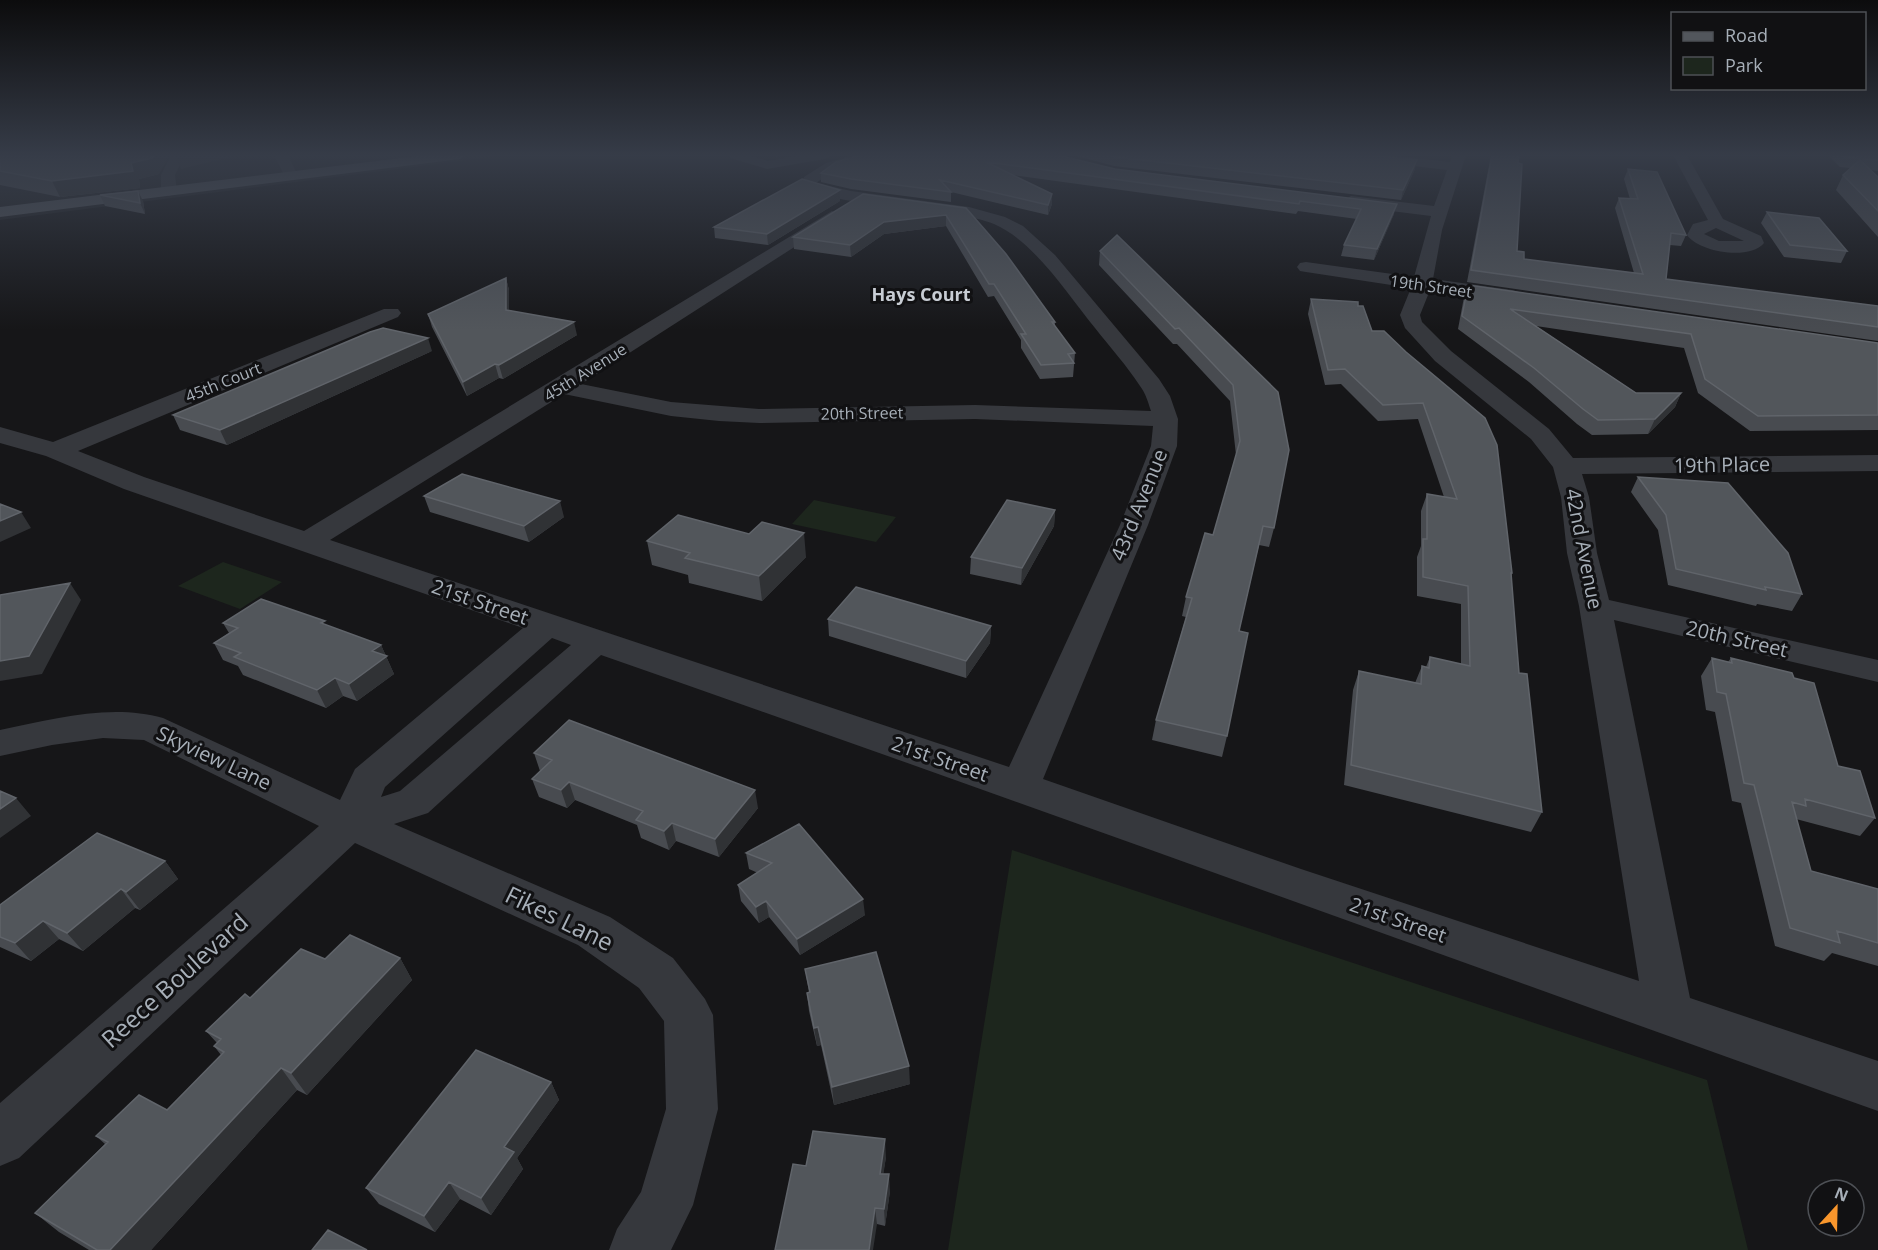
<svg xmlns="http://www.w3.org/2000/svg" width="1878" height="1250" viewBox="0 0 1878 1250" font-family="'Open Sans',sans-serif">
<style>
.built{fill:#212225}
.green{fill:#1d261d}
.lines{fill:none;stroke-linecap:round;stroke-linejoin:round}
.minor{fill:#36383d;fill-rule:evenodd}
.major{fill:#52565c;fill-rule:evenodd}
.wall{fill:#484b50}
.shaded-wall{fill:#303235}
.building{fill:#52565b;stroke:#60646a;stroke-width:1.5}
.labels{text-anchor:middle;stroke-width:6;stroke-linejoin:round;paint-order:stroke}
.far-street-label{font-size:16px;fill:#a7afb8;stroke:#111113}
.far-neighbourhood-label{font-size:18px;font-weight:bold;fill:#c8cdd4;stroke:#111113}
.street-label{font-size:20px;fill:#a7afb8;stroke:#111113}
.near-street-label{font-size:24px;fill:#a7afb8;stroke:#111113}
</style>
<rect width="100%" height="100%" fill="#161618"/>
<path class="built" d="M0 155H507L0 220Z"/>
<path class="green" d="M814 500 896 517 876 542 792 524Z
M223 562 282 582 240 609 178 586Z
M1012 850 1707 1080 1748 1250H948Z"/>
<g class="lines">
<path class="minor" d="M171 155H185L175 175 177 191 169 196 161 191V175Z
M274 155H288L298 176 296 179H286Z
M728 155H749L768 161 801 155H832L825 159 767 169 730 158Z
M854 155H876L874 158 836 169 816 183 851 191 969 207 1005 217 1023 226 1055 255 1159 379 1170 396 1178 419 1177 446 1148 525 1043 779 1301 869 1639 981 1579 606 1567 553 1561 497 1553 467 1531 439 1435 361 1405 328 1400 315 1411 288 1306 272 1300 271 1297 267 1300 263 1306 262 1414 277 1431 216 1351 206 1343 201 1351 196 1434 206 1447 170 1355 159 1348 155H1390L1450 162 1452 155H1466L1442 230 1433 279 1512 290 1519 292 1522 296 1519 300 1512 302 1430 290 1420 315 1422 322 1451 351 1549 429 1573 458 1878 455V471L1582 474 1589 497 1597 553 1609 600 1878 660V682L1614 620 1690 998 1878 1061V1111C1452 959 1028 804 601 655L428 813 394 824 610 917 673 958 705 999 713 1015 718 1109 693 1205 671 1250H609L617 1229 641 1192 666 1109 664 1021 639 988 578 945 355 843 19 1158 0 1166V1103L319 826 144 740 103 738 52 745 0 756V730C52 719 111 703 163 718L340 800 355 769 523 628 124 489 46 456 0 443V427L53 442 384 309H398L401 313 398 317 78 451 144 477 304 531 832 211 840 216 838 219 581 384 671 402 759 409 975 405 1151 411C1148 402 1146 394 1140 386 1127 366 1110 347 1095 328 1068 295 1034 241 994 224 958 208 819 206 802 185L804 177 826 163ZM564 394 671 416 719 421 759 423 975 419 1153 426 1151 446 1120 525 1009 767 330 540ZM552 638 571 645 400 791 381 797 385 787Z
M1673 155H1687L1723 219 1761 236 1764 243C1749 261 1699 252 1687 235L1693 224 1708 220ZM1716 228 1744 241H1719L1704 234Z"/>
<path class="major" d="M426 155H467L460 159 0 217V207Z"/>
</g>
<path class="wall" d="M0 155 159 174 139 179 140 188 60 197 0 185Z
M861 155 1115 169 1394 214 1374 260 1341 256 1344 245 1357 219 1298 211 1296 214 1012 175 1052 194V204L1048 215 951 192V202L851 189 821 182V173Z
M1073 155H1368L1415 169 1401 200 1114 166Z
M1491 155H1519L1518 163 1517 251 1524 259 1634 273 1615 208 1619 198 1630 199 1624 179 1628 169 1686 235 1681 246 1670 245 1666 279 1878 306V341L1467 282Z
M1828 155H1878V171L1871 170 1878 177V237L1836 190 1843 175 1850 168 1840 167Z
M100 195 143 201 145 214 105 206Z
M840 201 768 245 715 238 714 227Z
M966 208 1055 322V326L1075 353 1073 377 1040 379 1021 348V340L994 296 988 297 946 226 884 234 851 257 794 249 793 237Z
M1767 212 1847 251 1841 263 1784 257 1761 223Z
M1100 251 1278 392 1274 528 1269 547 1259 545 1239 631 1227 736 1222 757 1152 740 1156 720 1186 617 1182 616 1186 597 1213 535 1236 455 1230 401 1177 344H1173L1099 265Z
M506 278 509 290V310L577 335 503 379 499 378 467 396 432 327 428 314Z
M1468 285 1878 343V430L1750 431 1698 393 1684 348 1536 326 1636 393H1681L1675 407 1648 434 1592 435 1577 424 1529 382 1458 329 1464 297Z
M1311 299 1358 306 1372 331 1406 352 1512 573 1511 577 1519 673 1542 812 1531 832 1344 785 1353 690 1359 671 1415 683 1422 666 1426 667 1430 657 1461 665V604L1417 596V557L1421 546V511L1427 494 1444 497 1418 419 1378 421 1341 384 1325 385 1308 314Z
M432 351 227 445 180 430 173 415Z
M1638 477 1802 594 1792 611 1757 604 1756 606 1668 585 1658 530 1631 492Z
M424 496 564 517 529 542 430 512Z
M1055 510 1054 526 1021 585 970 574 971 557Z
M647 541 806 557 762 601 689 583 688 575 652 565Z
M828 619 991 626 990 643 966 678 829 636Z
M223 623 326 625 381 645 394 674 357 701 343 696 326 708 243 675 238 666 223 660 214 643 229 633Z
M1712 658 1728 662 1731 658 1794 678 1838 766 1875 818 1860 836 1796 819 1811 871 1878 889V966L1832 953 1824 961 1775 946 1741 803 1732 801 1715 712 1706 710 1701 676Z
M534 753 758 808 719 857 676 841 669 850 641 838 637 825 575 800 567 808 539 797 532 779 540 771Z
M799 824 865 915 800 955 769 917 759 923 741 901 738 885 758 873 749 869 746 853Z
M165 861 178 879 140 910 135 908 83 951 59 939 31 961 0 947V905Z
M400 958 412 980 307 1095 297 1090 151 1250H89L59 1232 35 1213 105 1144 96 1136 167 1110 221 1055 214 1046 217 1043 206 1031 250 998 325 959Z
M805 969 910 1084 834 1105 821 1045 817 1046 809 1011 807 993 809 992Z
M551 1082 559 1100 517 1158 523 1169 491 1215 460 1199 435 1232 379 1204 366 1188Z
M886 1157 883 1174 890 1191 885 1226 877 1224 806 1166Z"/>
<path class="shaded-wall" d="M154 155H170L159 174 139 179 140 188 60 197 52 181 131 163Z
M175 155H239L181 169Z
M776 155H789L776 157Z
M1417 160 1415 169 1401 200 1403 190Z
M840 190V201L768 245 767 234Z
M138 191 143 201 145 214 140 203Z
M1052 194V204L1048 215V205Z
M1397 204 1394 214 1374 260 1377 249Z
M946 215V226L884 234 851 257 850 245 884 222Z
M506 278 509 290V323L506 310Z
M574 322 577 335 503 379 499 365Z
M428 338 432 351 227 445 220 430Z
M495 364 499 378 467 396 463 382Z
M1681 393 1675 407 1648 434 1655 419Z
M560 501 564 517 529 542 524 526Z
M1055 510 1054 526 1021 585 1022 568Z
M21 512 31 528 0 542V521Z
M804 533 806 557 762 601 759 576Z
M70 583 81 600 42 674 0 681V661Z
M991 626 990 643 966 678V661Z
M381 645 394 674 357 701 349 684 372 651Z
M335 678 343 696 326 708 317 690Z
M569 782 575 800 567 808 561 790Z
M755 790 758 808 719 857 715 839Z
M16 798 31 816 0 838V809Z
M672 823 676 841 669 850 664 831Z
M165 861 178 879 140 910 126 892Z
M121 889 135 908 83 951 67 933Z
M863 899 865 915 800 955 797 939Z
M766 901 769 917 759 923 756 907Z
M43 921 59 939 31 961 15 943Z
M400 958 412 980 307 1095 291 1073Z
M818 1027 821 1045 817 1046 814 1028Z
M909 1066 910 1084 834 1105 832 1087Z
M281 1068 297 1090 151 1250H110Z
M551 1082 559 1100 517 1158 523 1169 491 1215 481 1198 504 1147Z
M885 1139 886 1157 881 1191 880 1174Z
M889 1174 890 1191 885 1226 884 1209Z
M449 1182 460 1199 435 1232 424 1216Z
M875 1208 877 1224 873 1250H869Z"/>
<path class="building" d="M0 155H154L152 158 131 163 133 171 52 181 0 171Z
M861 155H1058L1115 169 1397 204 1377 249 1344 245 1361 209 1300 201 1299 204 986 162 1052 194 1048 205 940 180 951 192 851 179 821 173 836 162Z
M1109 155H1368L1417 160 1403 190 1115 157Z
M1492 155H1519L1518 163 1522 164 1517 251 1524 252V259L1643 274 1619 198 1638 199 1628 169 1657 172 1686 235 1671 233 1666 279 1878 306V327L1471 270Z
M1842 155H1878V160L1845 157Z
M1860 160 1878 177V211L1843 175Z
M802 179 840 190 767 234 714 227Z
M138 191 140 203 100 195Z
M863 194 966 208 1006 254 1055 322H1052L1075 353 1068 354 1074 363 1041 365 1021 334H1026L994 284H989L946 215 884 222 850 245 793 237Z
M1767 212 1819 218 1847 251 1790 245Z
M1117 235 1278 392 1289 450 1274 528 1263 526 1239 631 1248 633 1227 736 1156 720 1192 598 1186 597 1205 533 1213 535 1240 441 1233 385 1179 328 1175 329 1100 251Z
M506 278V310L574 322 499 365 495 364 463 382 428 314Z
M1468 285 1878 343V415L1758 416 1705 379 1691 334 1510 309 1636 393H1681L1655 419 1598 420 1583 409 1534 368 1462 316Z
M1311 299 1358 302V306H1363L1372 331H1384L1406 352 1485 418 1497 445 1512 573H1511L1519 673 1527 674 1542 812 1351 765 1359 671 1421 684 1422 666 1429 668 1430 657 1470 666 1468 586 1423 577V539H1427V494L1457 499 1423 403 1383 405 1345 369 1328 370Z
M383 328 428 338 220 430 173 415 370 332Z
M462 474 560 501 524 526 424 496Z
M1638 477 1728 483 1788 553 1802 594 1765 587 1766 590 1676 569 1666 515Z
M1007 500 1055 510 1022 568 971 557Z
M0 504 21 512 0 521Z
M678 515 749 534 762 522 804 533 759 576 685 558 690 553 647 541Z
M70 583 29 656 0 661V595Z
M856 587 991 626 966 661 828 619Z
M261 599 325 621 321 623 381 645 372 651 387 656 349 684 335 678 317 690 234 657 241 653 214 643 238 628 223 623Z
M1712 658 1732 663 1731 658 1792 673 1794 678 1814 683 1838 766 1860 771 1875 818 1805 799 1806 806 1792 802 1811 871 1878 889V943L1837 931 1840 943 1790 928 1754 785 1744 783 1726 694 1717 692Z
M569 720 755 790 715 839 672 823 664 831 636 820 643 811 569 782 561 790 532 779 552 760 534 753Z
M0 791 16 798 0 809Z
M799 824 863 899 797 939 766 901 756 907 738 885 772 863 746 853Z
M97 833 165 861 126 892 121 889 67 933 43 921 15 943 0 937V905Z
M350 935 400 958 291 1073 281 1068 110 1250H97L35 1213 108 1142 96 1136 139 1095 167 1110 224 1052 214 1046 221 1039 206 1031 245 994 250 998 301 949 325 959Z
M876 952 909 1066 832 1087 818 1027 814 1028 807 993 810 992 805 969Z
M476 1050 551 1082 504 1147 514 1152 481 1198 449 1182 424 1216 366 1188Z
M813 1131 885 1139 880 1174H889L884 1209 875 1208 869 1250H775L793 1164 806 1166Z
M328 1230 367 1250H312Z"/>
<linearGradient id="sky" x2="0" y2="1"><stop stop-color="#0c0c0d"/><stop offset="0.47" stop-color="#363c48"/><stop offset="1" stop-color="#363c48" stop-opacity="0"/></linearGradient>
<rect width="1878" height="330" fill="url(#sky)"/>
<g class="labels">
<g class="far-street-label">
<text transform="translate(1431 286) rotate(8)" y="6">19th Street</text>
<text transform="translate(585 372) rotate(-32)" y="6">45th Avenue</text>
<text transform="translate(223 382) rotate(-22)" y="6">45th Court</text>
<text transform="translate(862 413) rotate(-1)" y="6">20th Street</text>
</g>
<g class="far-neighbourhood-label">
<text x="921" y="301">Hays Court</text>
</g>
<g class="street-label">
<text transform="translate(1722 465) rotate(-1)" y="7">19th Place</text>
<text transform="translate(1139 505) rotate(-68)" y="7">43rd Avenue</text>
<text transform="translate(1584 549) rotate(79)" y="7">42nd Avenue</text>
<text transform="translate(480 602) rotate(19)" y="7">21st Street</text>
<text transform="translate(1737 639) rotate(13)" y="7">20th Street</text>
<text transform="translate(214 758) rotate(25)" y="7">Skyview Lane</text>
<text transform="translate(940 759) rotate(19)" y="7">21st Street</text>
<text transform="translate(1398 920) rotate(19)" y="7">21st Street</text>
</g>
<g class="near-street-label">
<text transform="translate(559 919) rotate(26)" y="8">Fikes Lane</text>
<text transform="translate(175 981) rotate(-42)" y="8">Reece Boulevard</text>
</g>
</g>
<rect x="1671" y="12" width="195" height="78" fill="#111113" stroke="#4d5055" stroke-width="1.5"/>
<rect x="1683" y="32" width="30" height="9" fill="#52565c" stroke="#4d5055" stroke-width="1.5"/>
<text x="1725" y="42" font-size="18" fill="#a7afb8">Road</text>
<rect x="1683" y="57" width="30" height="18" fill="#1d261d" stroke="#4d5055" stroke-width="1.5"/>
<text x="1725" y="72" font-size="18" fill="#a7afb8">Park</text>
<g transform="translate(1836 1208) rotate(22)"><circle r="28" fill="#111113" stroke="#4d5055" stroke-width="1.5"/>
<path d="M0-4.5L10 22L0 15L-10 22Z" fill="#f9962c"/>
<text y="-9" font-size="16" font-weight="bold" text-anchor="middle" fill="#a7afb8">N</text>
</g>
</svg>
